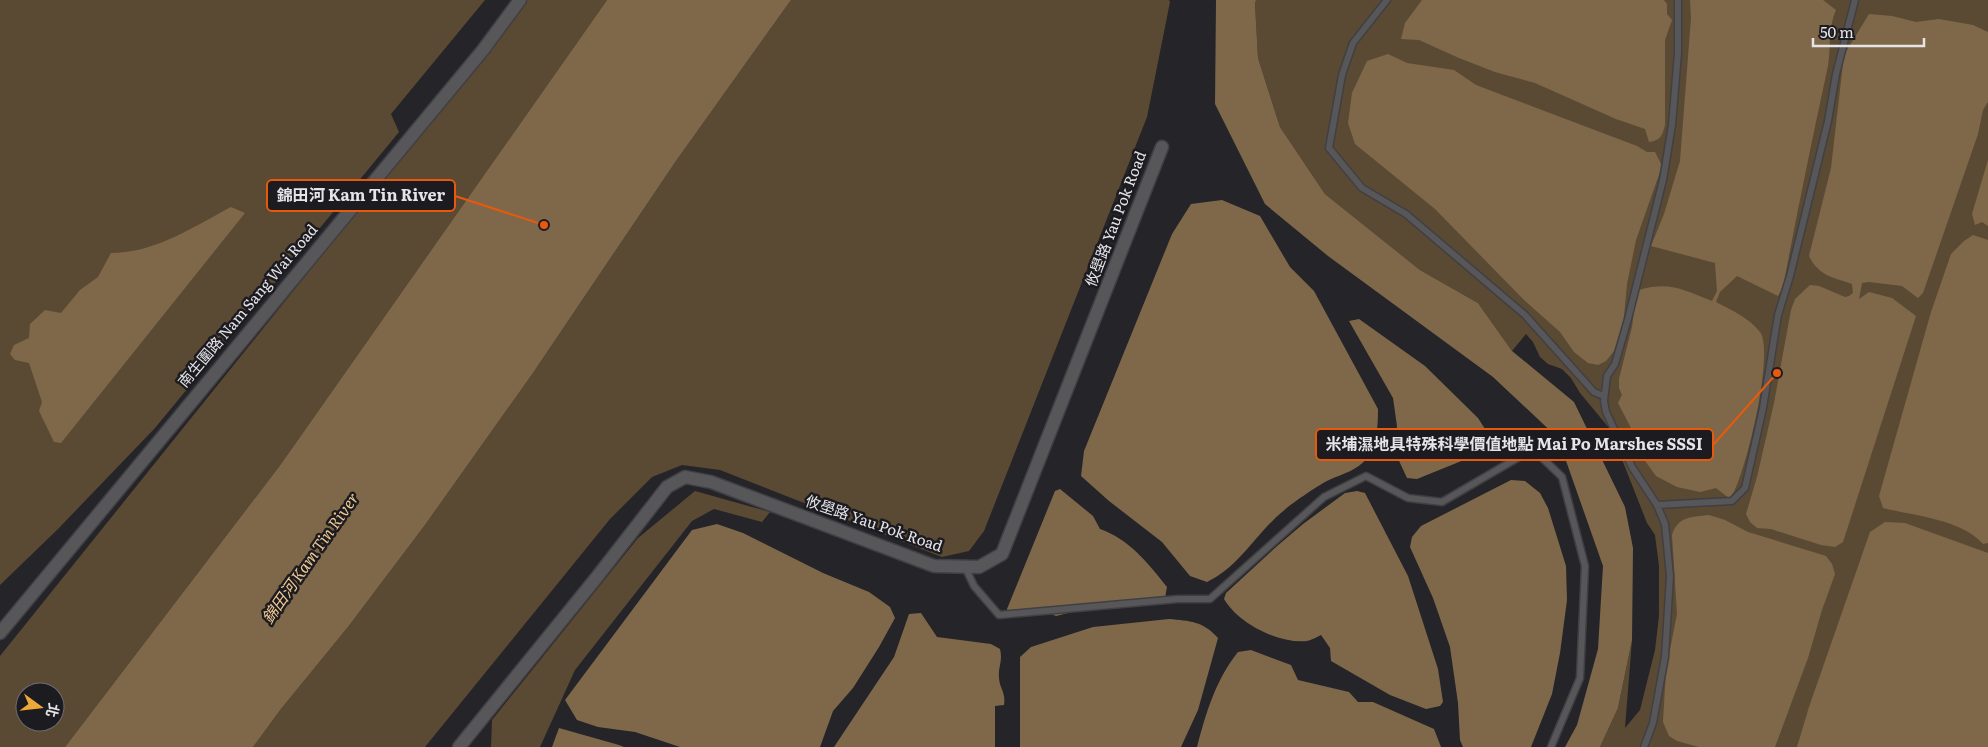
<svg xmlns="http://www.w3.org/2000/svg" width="1988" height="747" viewBox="0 0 1988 747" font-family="Literata,'Noto Sans TC',serif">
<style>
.green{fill:#5b4a33;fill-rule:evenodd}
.water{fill:#7f6849}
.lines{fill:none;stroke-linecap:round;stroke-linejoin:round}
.service-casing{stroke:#403f44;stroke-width:9}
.minor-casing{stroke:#403f44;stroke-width:15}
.service{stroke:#575659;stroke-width:6}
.minor{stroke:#575659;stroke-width:12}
.labels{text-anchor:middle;stroke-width:5;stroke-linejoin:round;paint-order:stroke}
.street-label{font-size:15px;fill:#e5e4e8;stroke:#1c1b20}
.water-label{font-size:16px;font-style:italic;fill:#f2ca93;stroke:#1c1b20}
.leader{fill:none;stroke:#e8590c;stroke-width:2}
.callout-dot{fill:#e8590c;stroke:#1c1b20;stroke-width:2}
.callout{fill:#1c1b20;stroke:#e8590c;stroke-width:2}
.callout-label{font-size:16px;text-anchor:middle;font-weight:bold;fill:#e5e4e8}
</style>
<rect width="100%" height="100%" fill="#252429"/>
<path class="green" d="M0 0H485L391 114 399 132 155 428 58 529 0 585Z
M527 0H607L281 464 65 747H0V656ZM25 692H55V722H25Z
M791 0H1169L1170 2 1147 117 984 531 969 551 942 557 720 470 682 465 652 477 610 519 425 747H253L281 709 348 627 425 525 533 373 676 161Z
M1256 0H1988V747H1600L1618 708 1632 640 1625 728 1640 710 1655 650 1659 616V566L1655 535 1647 523 1610 429 1580 393 1571 378 1562 369 1548 364 1540 357 1533 342 1526 334 1512 351 1478 303 1420 270 1325 194 1280 127 1258 58 1255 4Z
M695 491 770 512 762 522 714 509 692 521 575 670 540 747H491L492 720 638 538Z"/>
<path class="water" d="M607 0H791L676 161 533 373 425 525 348 627 281 709 253 747H65L281 464Z
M1216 0H1256L1255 4 1258 58 1280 127 1325 194 1420 270 1478 303 1512 351 1574 402 1625 507 1633 548 1632 640 1618 708 1600 747H1565L1577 725 1598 649 1603 566 1558 438 1493 377 1328 256 1265 204 1215 104Z
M1422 0H1664L1667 4V14L1672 20 1665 40V125C1662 136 1661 140 1649 142L1645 129 1616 119 1535 83 1495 72 1459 58 1419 40 1401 39 1405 23Z
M1690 0H1823L1836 10C1828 27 1831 48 1828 66 1812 139 1797 213 1783 287L1778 296 1737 276 1720 292 1716 302C1731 310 1748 317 1760 332 1775 352 1745 479 1730 499L1716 488 1700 492 1677 487 1656 476 1643 458 1630 426 1618 403 1622 395 1619 388V379L1632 327 1636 296 1639 290C1670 281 1683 290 1712 301L1717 291 1715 263 1651 246 1664 214 1680 161 1691 18Z
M1869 14 1892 16 1916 22 1939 19 1973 25 1988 32V102L1983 110 1978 134 1923 293 1918 298 1902 286 1869 282 1862 283 1859 299 1869 292 1892 298 1916 316 1843 542 1835 547 1821 545 1771 529 1757 528 1750 522 1746 514 1757 477 1774 403 1791 310 1795 299 1810 285 1819 286 1845 297 1849 296 1853 293 1852 284C1832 277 1819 276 1809 256L1831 168 1844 55Z
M1388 54 1407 63 1454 70 1476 85 1637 146 1647 152H1655L1662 166 1636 240 1627 284 1623 327 1614 351 1606 361 1598 365 1588 363 1574 352 1560 332 1524 300 1435 209 1355 144 1348 123 1352 93 1367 61Z
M1988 160V226L1982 222 1975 225 1972 214Z
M1222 200 1260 216 1290 267 1314 291 1378 409C1378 425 1377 444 1368 457 1357 471 1344 473 1329 480 1318 485 1291 504 1282 512 1255 535 1239 567 1207 582L1190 576 1162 542 1109 501 1081 476 1084 451 1172 234 1191 204Z
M231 207 245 213 61 443 54 442 39 411 42 402 29 363 15 360 10 354 14 345 29 338 30 324 45 310 61 313 80 290 98 277 111 253C155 253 193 227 231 207Z
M1973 235 1988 240V543L1983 544C1961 519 1915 516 1883 508L1879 496 1931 312 1951 254 1964 241Z
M1359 319 1425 366 1478 418 1492 440 1491 449 1417 479 1407 478 1394 450 1397 426 1393 398 1349 321Z
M1511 480 1525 481 1540 493 1548 508 1566 566 1567 600 1560 653 1552 694 1531 747H1463L1460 740 1458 703 1450 647 1433 598 1410 547 1412 537 1421 526Z
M1060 489 1093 516 1100 529C1129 539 1148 563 1167 587L1165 598 1072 612 1056 616 1049 613 1009 614 1007 609 1055 491Z
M1357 491 1365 493 1408 576 1438 669 1443 702 1440 706 1426 709 1390 695 1331 661 1330 648 1321 635C1317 637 1311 640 1307 641 1278 644 1238 623 1224 599L1226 593 1276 547 1303 524 1345 493Z
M1709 515 1725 520 1748 532 1826 556 1832 564 1835 574 1822 610 1808 658 1775 747H1699L1677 741 1669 736 1663 722 1666 670 1677 614 1672 535C1678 516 1692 517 1709 515Z
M1885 522 1905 523 1988 553V747H1797L1809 707 1870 532Z
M717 524 743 533 823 573 869 592 890 607 895 618 879 647 853 688 833 711 820 747H680L635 732 598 727 577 720 565 700 692 530Z
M921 613 937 637 991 644 1000 649C1003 662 998 666 999 677 999 688 1006 691 1004 705L995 706V747H834L894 657 909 614Z
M1169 619C1190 621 1203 621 1218 638L1198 710 1181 747H1020V657L1031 647 1093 627Z
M1251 650 1291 665 1298 680 1349 692 1358 702H1373L1434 729 1441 747H1197C1206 713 1216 679 1238 652Z
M559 728 619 745 624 747H552Z"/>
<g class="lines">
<defs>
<path id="service" d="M1387 0 1353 43 1342 75 1329 148 1362 188 1406 214 1525 315 1594 392 1604 396
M1657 505 1732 501 1745 488 1763 408 1778 315 1790 276 1828 121 1836 74 1855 0
M965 567 974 586 999 615 1178 599H1210L1324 497 1366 476 1408 498 1442 502 1533 449 1562 477 1585 566 1580 678 1551 747
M1644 747 1653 723 1665 657 1670 576 1665 524 1657 505 1632 467 1606 412 1604 401 1607 376 1615 364 1628 319 1663 180 1672 125 1678 53V0"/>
<path id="minor" d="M0 633 483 50 520 0
M459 747 597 577 667 487 685 477 711 482 934 566 979 567 1002 554 1162 147"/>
</defs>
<use href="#service" class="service-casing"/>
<use href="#minor" class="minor-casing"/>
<use href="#service" class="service"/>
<use href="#minor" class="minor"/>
</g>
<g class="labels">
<g class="street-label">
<text transform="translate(1116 219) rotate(-69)" y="5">攸壆路 Yau Pok Road</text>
<text transform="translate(248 306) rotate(-50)" y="5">南生圍路 Nam Sang Wai Road</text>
<text transform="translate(874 524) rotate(19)" y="5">攸壆路 Yau Pok Road</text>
</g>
<g class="water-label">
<text transform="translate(310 558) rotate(-55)" y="6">錦田河 Kam Tin River</text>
</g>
</g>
<path class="leader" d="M544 225L455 196M1777 373L1713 445"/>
<g class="callout-dot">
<circle cx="544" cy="225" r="5"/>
<circle cx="1777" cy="373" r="5"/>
</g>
<g class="callout">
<rect x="267" y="180" width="188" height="31" rx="5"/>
<rect x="1316" y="429" width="397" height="31" rx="5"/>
</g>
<g class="callout-label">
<text x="361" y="201">錦田河 Kam Tin River</text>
<text x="1514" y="450">米埔濕地具特殊科學價值地點 Mai Po Marshes SSSI</text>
</g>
<g transform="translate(40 707) rotate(105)"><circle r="24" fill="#1c1b20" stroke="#6c6b70"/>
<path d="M0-4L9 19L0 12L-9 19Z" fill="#eda83b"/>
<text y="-8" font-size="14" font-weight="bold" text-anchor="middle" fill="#e5e4e8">北</text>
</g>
<path d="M1813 38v8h111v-8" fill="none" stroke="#e5e4e8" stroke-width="2.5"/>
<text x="1820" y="38" font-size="15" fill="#e5e4e8" stroke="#1c1b20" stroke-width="4" paint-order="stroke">50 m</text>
</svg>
